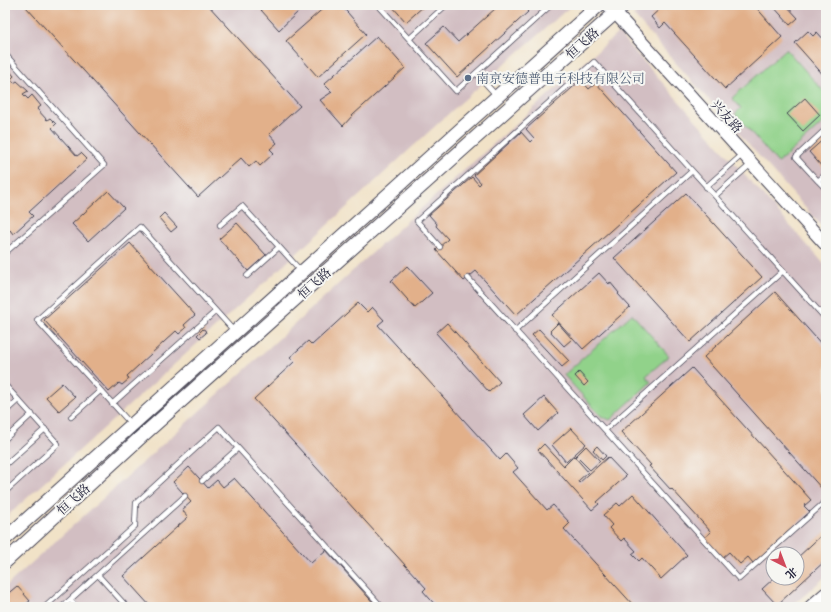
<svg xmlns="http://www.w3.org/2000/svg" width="831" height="612" viewBox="0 0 831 612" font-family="'IM FELL French Canon','Noto Serif SC',serif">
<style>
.industrial{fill:#d2bec2;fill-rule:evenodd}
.green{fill:#91d28a;stroke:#5a7a62}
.building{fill:#e2b08a}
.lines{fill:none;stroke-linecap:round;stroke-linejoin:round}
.service-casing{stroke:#413f50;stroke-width:6}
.tertiary-casing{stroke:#413f50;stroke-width:14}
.secondary-casing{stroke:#413f50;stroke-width:15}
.service{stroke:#fff;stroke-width:4.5}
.tertiary{stroke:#fff;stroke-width:12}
.secondary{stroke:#fff;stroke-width:13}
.service-dot{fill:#5c6f8a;stroke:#f6f6f2;stroke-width:1.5}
.labels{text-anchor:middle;stroke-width:4;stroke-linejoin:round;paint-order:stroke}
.street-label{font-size:13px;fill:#22223b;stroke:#f6f6f2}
.service-label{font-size:13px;fill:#4e5e75;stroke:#f6f6f2;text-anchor:start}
</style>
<rect width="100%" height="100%" fill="#f6f6f2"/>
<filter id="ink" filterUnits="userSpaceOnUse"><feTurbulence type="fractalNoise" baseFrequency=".025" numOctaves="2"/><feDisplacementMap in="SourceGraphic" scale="8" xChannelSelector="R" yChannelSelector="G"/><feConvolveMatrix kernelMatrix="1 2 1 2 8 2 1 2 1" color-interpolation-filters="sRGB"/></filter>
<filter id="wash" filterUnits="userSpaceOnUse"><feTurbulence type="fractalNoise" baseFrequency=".012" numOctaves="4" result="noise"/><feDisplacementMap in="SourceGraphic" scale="16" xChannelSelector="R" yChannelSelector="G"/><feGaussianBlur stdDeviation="0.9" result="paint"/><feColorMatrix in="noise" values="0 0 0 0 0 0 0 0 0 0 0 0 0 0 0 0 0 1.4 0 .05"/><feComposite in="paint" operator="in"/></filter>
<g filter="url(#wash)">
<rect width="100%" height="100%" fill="#f1e2c7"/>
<path class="industrial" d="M5 5H572L457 106 296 254 5 518Z
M644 5H826V231L633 15Z
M618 33 826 266V576L791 607H5V587L225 388 406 222ZM773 554H797V578H773Z"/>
<path class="green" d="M786 49 826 94V120L778 163 735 114 741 108 732 98Z
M632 314 669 356 646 376 651 382 610 420 601 416 564 375Z"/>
<g id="blocks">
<path class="building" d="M28 5H208L300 106 269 134 277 143 270 149 274 153 260 166 256 161 249 167 241 158 198 197 26 7Z
M266 5H294L299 11 279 30 261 10Z
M327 5H341L366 34 318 77 286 41Z
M391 5H425L406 22Z
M493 5H534L527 11 528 12 457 77 426 43 444 27 458 42 496 8Z
M664 5H754L782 37 725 89 665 23 660 28 651 17Z
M772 5H786L798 18 790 25Z
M808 31 813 36 817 32 826 42V78L795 43Z
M377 36 405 68 353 115 343 126 320 100 332 92 324 84Z
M8 69 14 76 11 79 14 83 17 81 28 91 23 94 28 99 32 95 41 106 37 109 47 120 50 118 56 124 52 128 77 156 81 153 87 159 29 212 33 216 13 234 10 230 5 234V71Z
M581 80 589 89 596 83 676 172 516 315 476 271 464 281 436 250 448 239 436 226 437 224 429 215 472 177 479 185 481 183 474 175 521 132 530 142 534 138 526 129Z
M805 98 820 115 803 131 787 114Z
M826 137V167L824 169 809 152Z
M108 191 124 208 88 241 72 224Z
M686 193 762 277 690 342 614 258Z
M164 213 177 227 171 232 159 218Z
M237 223 266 255 248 271 219 239Z
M130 243 195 315 184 325 186 328 179 334 176 331 127 376 129 379 122 385 119 383 109 392 44 320Z
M407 266 432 293 415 308 391 281Z
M599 273 609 284 610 282 619 293 618 294 630 307 583 349 552 315Z
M775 292 824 347 826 346V488L823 490 704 357Z
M358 303 367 312 372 307 384 320 378 325 500 460 506 454 518 468 513 472 547 510 553 505 570 523 564 529 635 607H437L423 591 426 588 254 399 294 362 290 357 308 341 312 345Z
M447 323 500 382 489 392 436 333Z
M558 323 572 339 564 346 550 331Z
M203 329 205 330 206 333 200 338 197 335Z
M539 329 569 361 562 367 532 335Z
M692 368 811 500 804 506 810 512 753 563 748 557 740 564 729 552 722 558 704 538 711 532 672 489 671 490 649 466 651 465 621 432Z
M579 372 588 382 584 386 575 376Z
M62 383 75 397 59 411 46 397Z
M544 397 558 413 538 431 524 415Z
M571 428 586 444 566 462 552 445Z
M544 444 564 466 574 456 588 472 578 481 579 483 608 457 626 476 597 502 599 504 592 510 538 450Z
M586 446 600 461 590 470 576 456Z
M597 446 606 456 602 460 593 450Z
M189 467 208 488 217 480 223 487 234 478 311 563 326 550 377 607H151L123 576 188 517 182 510 191 502 173 482Z
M633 494 687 555 661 579 642 558 639 561 632 554 636 551 624 538 621 541 609 528 612 525 603 515 617 503 620 506Z
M826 531V560L777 605 762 589 774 578H797V558Z
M17 586 30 601 22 607H5V596Z"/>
</g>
</g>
<g filter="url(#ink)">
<use href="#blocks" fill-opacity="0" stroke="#413f50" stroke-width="1"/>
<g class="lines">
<defs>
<path id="service" d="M378 5 409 39
M446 5 409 39 456 91 551 5
M5 54 104 165 5 253
M476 73 496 95
M818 181 796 157 826 129
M706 187 743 154
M826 189 818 181 826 174
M715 196 751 164
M220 225 242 206 301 271
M440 247 417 221 594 62 826 319
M247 276 279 247
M468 278 739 579 826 501
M515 331 692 171
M5 385 58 444 5 492
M112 404 216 311
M5 412 18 400
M71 417 100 391
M131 424 37 320 140 227 234 331
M605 430 783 271
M5 439 32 414
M5 465 45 429
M202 481 238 448 382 607
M98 575 127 607
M70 600 77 607
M45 607 135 526 136 503 219 427 238 448
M62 607 185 496"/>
<path id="tertiary" d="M608 5 826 245"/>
<path id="secondary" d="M5 539 599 5
M5 562 142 436 624 5
M811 607 826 594"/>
</defs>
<use href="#service" class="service-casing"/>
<use href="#tertiary" class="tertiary-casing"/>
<use href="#secondary" class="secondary-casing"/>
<use href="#service" class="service"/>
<use href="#tertiary" class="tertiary"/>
<use href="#secondary" class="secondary"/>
</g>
</g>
<circle class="service-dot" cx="468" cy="78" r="4"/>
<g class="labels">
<g class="street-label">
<text transform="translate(582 43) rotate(-42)" y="5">恒飞路</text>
<text transform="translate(727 116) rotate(48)" y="5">兴友路</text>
<text transform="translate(314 283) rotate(-42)" y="5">恒飞路</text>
<text transform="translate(73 499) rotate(-42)" y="5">恒飞路</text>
</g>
<g class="service-label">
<text x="476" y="83">南京安德普电子科技有限公司</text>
</g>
</g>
<rect width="831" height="612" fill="none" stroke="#f6f6f2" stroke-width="20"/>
<g transform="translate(785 566) rotate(138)"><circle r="19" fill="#f6f6f2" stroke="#a1a1a9"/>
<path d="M0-3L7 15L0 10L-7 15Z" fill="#d1495b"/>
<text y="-6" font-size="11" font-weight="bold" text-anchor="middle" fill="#22223b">北</text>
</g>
</svg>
